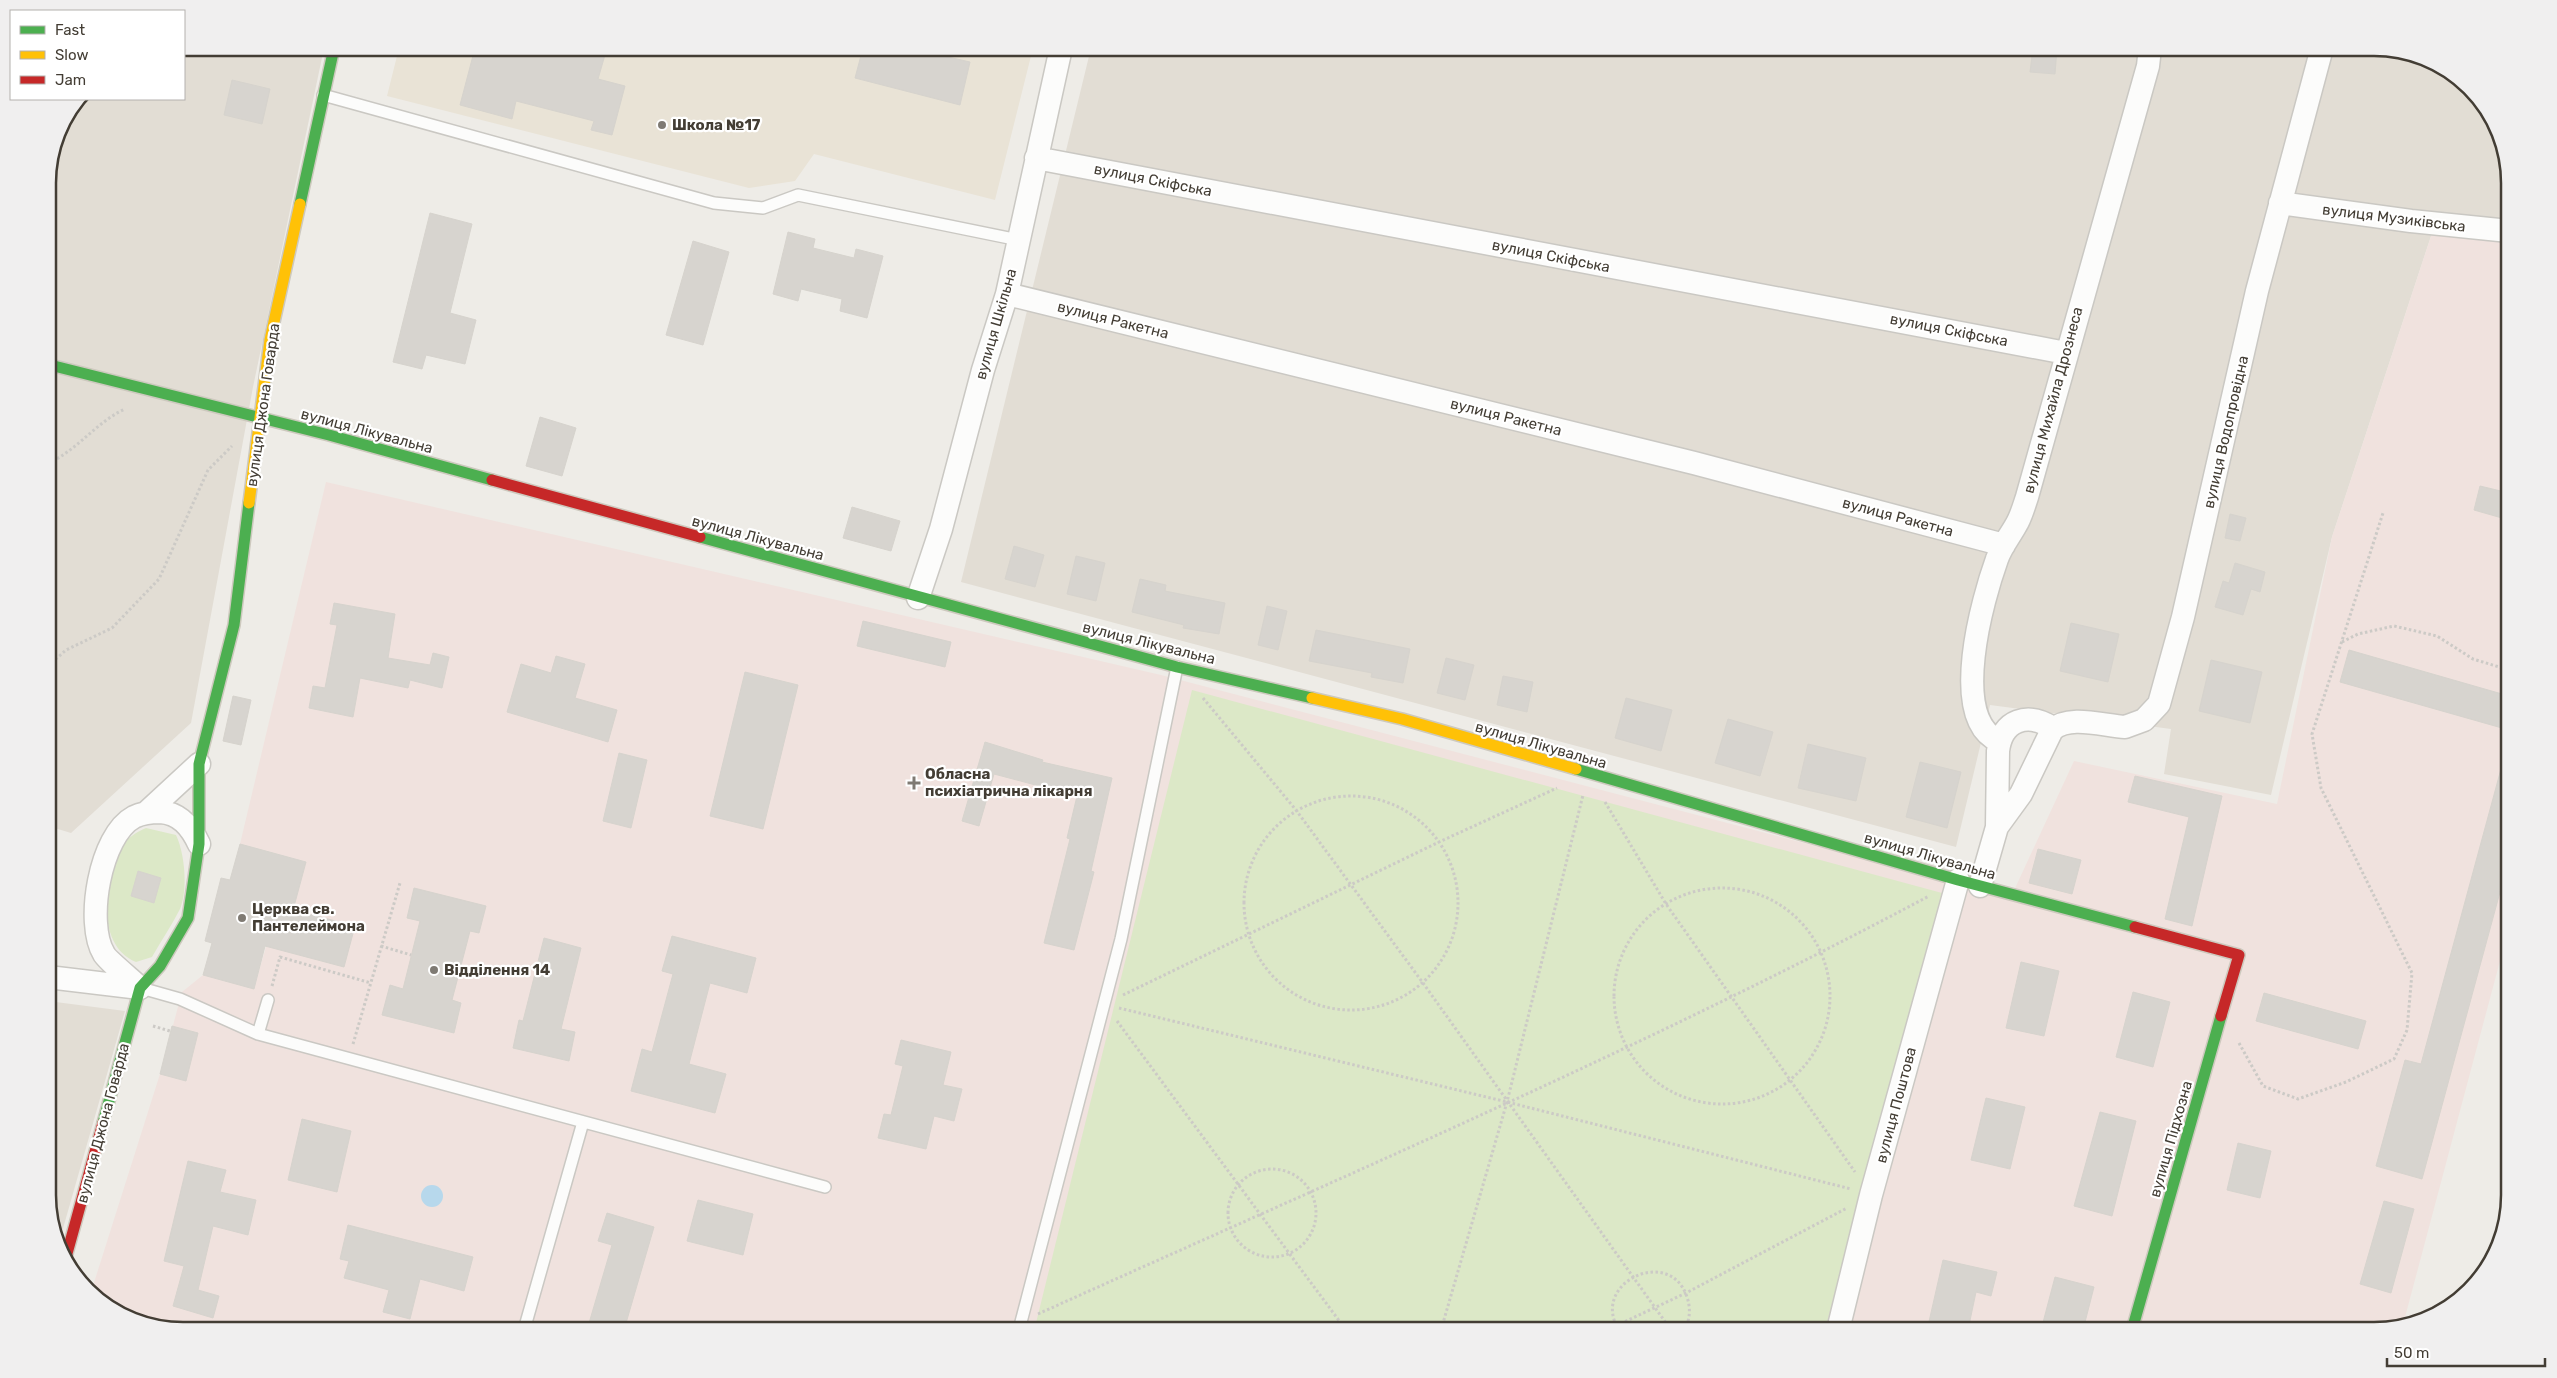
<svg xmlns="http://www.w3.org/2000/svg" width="2557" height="1378" viewBox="0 0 2557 1378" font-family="Rubik,sans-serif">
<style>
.residential{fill:#e2ddd4}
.education{fill:#e9e3d6}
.medical{fill:#f0e2de}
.green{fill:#dce8c7}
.water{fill:#b7d8ec}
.building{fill:#d7d4cf;stroke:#d6d3cd}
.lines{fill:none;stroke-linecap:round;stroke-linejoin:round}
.lane-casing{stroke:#cac8c3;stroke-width:14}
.street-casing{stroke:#cac8c3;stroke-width:25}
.fast-casing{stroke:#cdc9be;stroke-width:14}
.slow-casing{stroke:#cdc9be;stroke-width:14}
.jam-casing{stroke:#cdc9be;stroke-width:14}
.path{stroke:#cccac6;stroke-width:3;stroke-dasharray:2.5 2.5;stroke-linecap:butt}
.lane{stroke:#fcfcfb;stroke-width:11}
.street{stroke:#fcfcfb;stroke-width:22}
.fast{stroke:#4caf50;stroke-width:11}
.slow{stroke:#ffc107;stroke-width:11}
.jam{stroke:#c62828;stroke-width:11}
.poi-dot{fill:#7f7a73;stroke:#fff;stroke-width:2}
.labels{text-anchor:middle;stroke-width:4.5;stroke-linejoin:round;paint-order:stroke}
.poi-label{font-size:15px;font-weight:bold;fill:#433d34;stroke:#fff;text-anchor:start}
.street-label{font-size:15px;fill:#433d34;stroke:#fff}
.rim{fill:none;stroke:#433d34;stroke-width:2.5}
</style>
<rect width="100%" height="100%" fill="#eeece7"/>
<path class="residential" d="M184 48H324L253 387 191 723 71 833 48 826V174L58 131 79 99H184Z
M1091 48H2374L2434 62 2487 108 2509 174V238L2434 227 2332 537 2271 795 2164 774 2171 729 1990 705 1956 847 961 582Z
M48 1001 125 1011 60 1239 48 1204Z"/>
<path class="education" d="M399 48H1033L995 200 814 154 795 181 749 188 387 96Z"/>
<path class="medical" d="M2434 227 2509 244V927L2404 1321 2374 1330H183L123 1316 92 1289 160 1074 182 992 203 975 254 988 278 906 299 888 306 862 240 844 326 482 1161 675 2011 897 2074 761 2277 804 2332 537Z"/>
<path class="green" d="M1192 690 1942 893 1825 1330H1048L1035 1327Z
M146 828 176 835C185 854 188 890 180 909 172 925 161 941 152 957L136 962C95 946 103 877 122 846 128 837 137 832 146 828Z"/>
<path class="water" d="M421 1196a11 11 0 1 1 22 0a11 11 0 1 1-22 0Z"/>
<path class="building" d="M475 48H607L598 79 625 86 612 135 591 130 594 121 516 101 512 119 460 105Z
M863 48H937L935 54 970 62 960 105 855 78Z
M2033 48H2057L2055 74 2030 72Z
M232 80 270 89 262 124 224 115Z
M430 213 472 224 450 313 476 320 465 364 426 355 422 369 393 362Z
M788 232 815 239 813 248 854 258 856 249 883 256 867 318 840 311 842 299 801 289 798 301 773 294Z
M693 241 729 252 703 345 666 335Z
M540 417 576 428 562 476 526 466Z
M2480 486 2509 493V520L2474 510Z
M852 507 900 521 891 551 843 538Z
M2230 514 2246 518 2240 541 2225 538Z
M1014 546 1044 555 1035 587 1005 579Z
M1076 556 1105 563 1096 601 1067 594Z
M2235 563 2265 572 2260 592 2251 589 2243 615 2215 607 2223 581 2229 583Z
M1140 579 1166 585 1165 591 1225 603 1219 634 1183 628 1184 625 1132 612Z
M334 603 395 614 388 658 430 665 433 653 449 657 442 688 410 680 408 688 360 678 353 717 309 708 313 686 325 688 337 625 330 624Z
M1267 606 1287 611 1278 650 1258 645Z
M863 621 951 642 945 667 857 646Z
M2071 623 2119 634 2108 682 2060 671Z
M1316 630 1410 649 1403 683 1371 677 1372 673 1309 661Z
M2349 650 2509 696V730L2340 682Z
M556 656 585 664 575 698 617 710 608 742 507 712 521 664 551 673Z
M1446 658 1474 665 1465 700 1437 693Z
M2211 660 2262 672 2250 723 2199 711Z
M745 672 798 685 763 829 710 816Z
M1503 676 1533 682 1527 712 1497 705Z
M233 696 251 700 241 745 223 741Z
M1626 698 1672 710 1661 751 1615 738Z
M1728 719 1773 732 1760 776 1715 763Z
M985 742 1043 760 1042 762 1112 778 1091 871 1094 872 1074 950 1044 943 1070 839 1067 838 1077 796 994 774 979 826 962 821Z
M1808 744 1866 758 1856 801 1798 788Z
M619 753 647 760 631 828 603 821Z
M2504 758H2509V859L2422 1179 2376 1166 2405 1060 2421 1064Z
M1920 762 1961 772 1947 828 1906 817Z
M2135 776 2222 796 2192 926 2165 919 2189 817 2128 802Z
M240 844 306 862 293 910 355 926 344 967 265 946 254 989 203 975 212 943 205 941 221 878 230 880Z
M2038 849 2081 860 2072 894 2029 883Z
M138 871 161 878 154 903 131 896Z
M414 888 486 906 479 933 470 931 452 1000 461 1003 454 1033 382 1015 390 985 403 989 420 921 407 918Z
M672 936 756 958 747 993 710 983 689 1064 726 1074 715 1113 631 1091 642 1049 652 1052 673 974 662 971Z
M544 938 581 948 561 1029 575 1032 569 1061 513 1048 519 1020 523 1021Z
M2021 962 2059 971 2044 1036 2006 1028Z
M2133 992 2170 1002 2153 1067 2116 1057Z
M2264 993 2366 1021 2358 1049 2256 1021Z
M172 1026 198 1033 186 1081 160 1074Z
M901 1040 951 1052 943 1085 962 1089 954 1121 934 1116 926 1149 878 1138 884 1114 891 1115 903 1066 895 1064Z
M1986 1098 2025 1107 2010 1169 1971 1160Z
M2100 1112 2136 1121 2112 1216 2074 1206Z
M302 1119 351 1131 337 1192 288 1180Z
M2238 1143 2271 1151 2260 1198 2227 1190Z
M188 1161 226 1170 220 1192 256 1200 248 1235 213 1226 198 1290 219 1296 213 1318 173 1306 184 1266 164 1261Z
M698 1200 753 1214 743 1255 687 1241Z
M2384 1201 2414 1209 2391 1293 2360 1284Z
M607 1213 654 1227 624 1330H587L612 1245 598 1241Z
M348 1225 473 1257 464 1291 420 1279 410 1319 383 1312 389 1290 344 1278 349 1261 340 1259Z
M1943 1260 1997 1272 1991 1296 1976 1292 1968 1330H1949L1928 1326Z
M2055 1277 2094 1287 2083 1330H2041Z"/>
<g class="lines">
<defs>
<path id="lane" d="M323 95 714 203 763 208 798 195 1019 240
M141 988 180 999 258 1034 825 1187
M258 1034 268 1000
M1021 1322 1121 939 1177 667
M524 1330 583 1122"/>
<path id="street" d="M1036 158 2066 353
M2280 203 2411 221 2509 231
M1007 294 1694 463 2004 545
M918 598 941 529 983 370 1007 294 1061 48
M1999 741C1948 719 1983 598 1997 559 2001 547 2010 536 2016 525 2021 517 2024 506 2027 497L2148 66 2150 48
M147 812 199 764
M1997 827 1998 751C2002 719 2028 712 2053 728
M1980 886 1997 827 2021 794 2052 730C2069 714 2104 726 2125 727L2144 720 2159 704 2183 617 2257 291 2322 48
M48 977 140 988
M140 988C133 981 107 960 104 954 85 923 100 835 134 817 142 813 151 812 160 812 180 813 191 827 199 844
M1838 1330 1871 1195 1958 880"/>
<path id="fast" d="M300 204 334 48
M50 365 329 435 492 480
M700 537 1177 667 1312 698
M1576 769 1958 880 2135 927
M103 1123 140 988 160 966 188 918 199 844V764L234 625 249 503
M2132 1330 2221 1016"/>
<path id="slow" d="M249 503 270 340 300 204
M1312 698 1402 719 1576 769"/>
<path id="jam" d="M492 480 700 537
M2135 927 2239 955 2221 1016
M66 1257 103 1123"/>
</defs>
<use href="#lane" class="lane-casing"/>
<use href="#street" class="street-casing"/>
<use href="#fast" class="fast-casing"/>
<use href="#slow" class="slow-casing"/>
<use href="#jam" class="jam-casing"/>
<path class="path" d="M48 463C77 451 96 422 125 409
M2342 642 2358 634 2394 626 2437 636 2473 659 2509 670
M48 666 66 650 112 628 159 579 208 470 232 446
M1203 698 1296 810 1423 983 1671 1330
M1244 903a107 107 0 1 1 214 0a107 107 0 1 1-214 0Z
M1605 802 1666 904 1855 1172
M1614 996a108 108 0 1 1 216 0a108 108 0 1 1-216 0Z
M381 946 411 955
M272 986 280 957 371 983
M1123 995 1439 842 1557 788
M1119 1008 1507 1102 1851 1189
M1117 1021 1346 1330
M153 1026 170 1031
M2239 1043 2263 1086 2298 1099 2346 1082 2394 1059 2407 1030 2412 973 2321 788 2312 734 2383 513
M353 1044 400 883
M1228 1213a44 44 0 1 1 88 0a44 44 0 1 1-88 0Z
M1038 1314C1337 1179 1640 1050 1929 896
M1441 1330 1507 1102 1583 795
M1607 1330 1686 1293 1847 1208
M1619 1330C1589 1283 1670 1245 1687 1297 1691 1309 1690 1320 1684 1330"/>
<use href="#lane" class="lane"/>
<use href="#street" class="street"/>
<use href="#fast" class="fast"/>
<use href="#slow" class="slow"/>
<use href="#jam" class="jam"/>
</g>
<g class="poi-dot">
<circle cx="662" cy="125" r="5"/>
<path d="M911.5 775.5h5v5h5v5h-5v5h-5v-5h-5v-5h5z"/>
<circle cx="242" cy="918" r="5"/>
<circle cx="434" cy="970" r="5"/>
</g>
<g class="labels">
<g class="poi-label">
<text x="672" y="130">Школа №17</text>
<text x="925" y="779">Обласна<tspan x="925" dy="17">психіатрична лікарня</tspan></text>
<text x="252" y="914">Церква св.<tspan x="252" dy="17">Пантелеймона</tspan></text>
<text x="444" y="975">Відділення 14</text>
</g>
<g class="street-label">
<text transform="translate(1153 180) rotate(11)" y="5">вулиця Скіфська</text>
<text transform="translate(2394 218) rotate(7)" y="5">вулиця Музиківська</text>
<text transform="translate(1551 256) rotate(11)" y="5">вулиця Скіфська</text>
<text transform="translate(1113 320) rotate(14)" y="5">вулиця Ракетна</text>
<text transform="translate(996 324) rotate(-74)" y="5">вулиця Шкільна</text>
<text transform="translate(1949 330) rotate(11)" y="5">вулиця Скіфська</text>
<text transform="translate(2053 400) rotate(-75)" y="5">вулиця Михайла Дрознеса</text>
<text transform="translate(263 405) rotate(-82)" y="5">вулиця Джона Говарда</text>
<text transform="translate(1506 417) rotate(14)" y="5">вулиця Ракетна</text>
<text transform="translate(367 431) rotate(15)" y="5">вулиця Лікувальна</text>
<text transform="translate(2226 432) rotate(-77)" y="5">вулиця Водопровідна</text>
<text transform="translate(1898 517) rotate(15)" y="5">вулиця Ракетна</text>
<text transform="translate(758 538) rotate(15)" y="5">вулиця Лікувальна</text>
<text transform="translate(1149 643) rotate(14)" y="5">вулиця Лікувальна</text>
<text transform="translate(1541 745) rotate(16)" y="5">вулиця Лікувальна</text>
<text transform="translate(1930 856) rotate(16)" y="5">вулиця Лікувальна</text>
<text transform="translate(1896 1105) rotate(-75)" y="5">вулиця Поштова</text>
<text transform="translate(103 1123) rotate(-75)" y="5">вулиця Джона Говарда</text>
<text transform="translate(2171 1139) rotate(-74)" y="5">вулиця Підхозна</text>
</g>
</g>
<path d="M0 0H2557V1378H0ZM183 56H2374A127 127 0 0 1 2501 183V1195A127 127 0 0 1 2374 1322H183A127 127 0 0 1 56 1195V183A127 127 0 0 1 183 56Z" fill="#f0efef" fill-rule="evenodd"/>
<path class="rim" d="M183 56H2374A127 127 0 0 1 2501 183V1195A127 127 0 0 1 2374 1322H183A127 127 0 0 1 56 1195V183A127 127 0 0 1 183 56Z"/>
<rect x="10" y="10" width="175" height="90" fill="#ffffff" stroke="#b4b1ae"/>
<rect x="20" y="26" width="25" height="8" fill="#4caf50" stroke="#b4b1ae"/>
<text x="55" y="35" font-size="15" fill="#433d34">Fast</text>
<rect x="20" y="51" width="25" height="8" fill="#ffc107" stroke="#b4b1ae"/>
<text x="55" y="60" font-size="15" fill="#433d34">Slow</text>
<rect x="20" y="76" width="25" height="8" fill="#c62828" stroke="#b4b1ae"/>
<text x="55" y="85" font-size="15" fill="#433d34">Jam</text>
<path d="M2387 1358v8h158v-8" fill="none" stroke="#433d34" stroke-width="2.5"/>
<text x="2394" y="1358" font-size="15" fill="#433d34" stroke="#ffffff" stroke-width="4" paint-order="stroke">50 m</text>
</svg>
